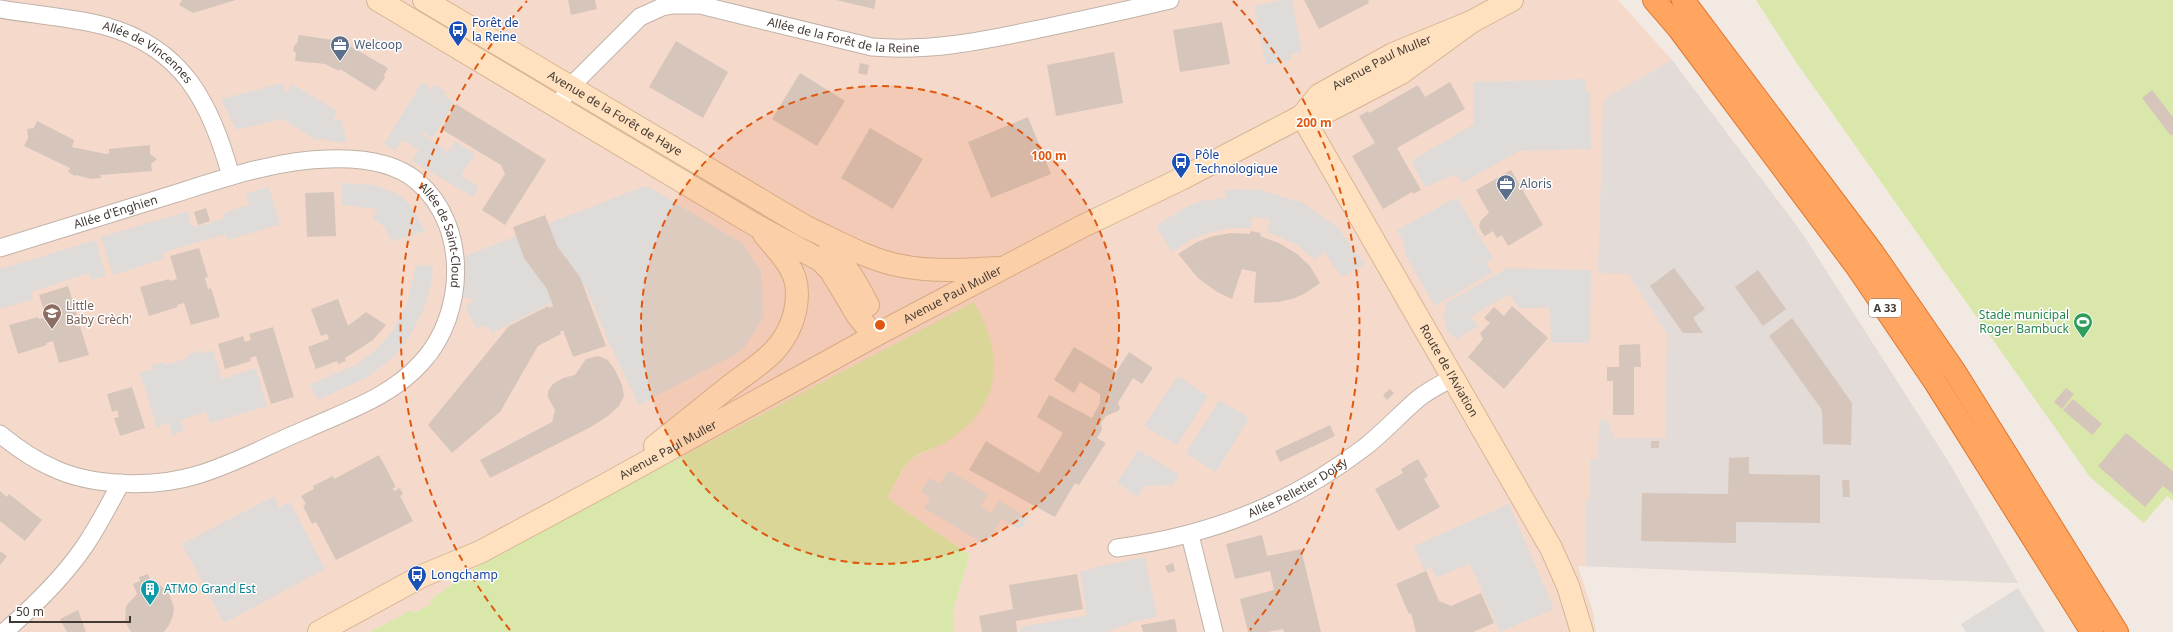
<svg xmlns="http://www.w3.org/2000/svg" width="2173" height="632" viewBox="0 0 2173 632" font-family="'Noto Sans',sans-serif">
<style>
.commercial{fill:#f5dacc}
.industrial{fill:#e3dbd8}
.green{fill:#dae7aa}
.parking{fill:#dfdbd8}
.building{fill:#d6c5bb}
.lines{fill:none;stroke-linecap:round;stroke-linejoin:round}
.street-casing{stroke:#c0b2a8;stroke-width:19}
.secondary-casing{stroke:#d6b593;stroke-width:24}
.highway-casing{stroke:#df762f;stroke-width:24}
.street{stroke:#fff;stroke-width:17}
.secondary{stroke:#ffe1bf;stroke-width:22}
.highway{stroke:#ffa560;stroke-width:22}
.ring{fill:none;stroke:#e0570e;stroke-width:2;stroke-dasharray:7 5}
.labels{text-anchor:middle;stroke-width:3;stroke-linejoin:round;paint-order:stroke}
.shield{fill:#fff;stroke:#7b7470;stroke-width:1}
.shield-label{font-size:11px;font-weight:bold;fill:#433933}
.transit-label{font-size:12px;fill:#164399;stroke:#fff;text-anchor:start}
.street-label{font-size:12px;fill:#433933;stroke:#fff}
.service-label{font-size:12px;fill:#4e5e75;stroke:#fff;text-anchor:start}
.education-label{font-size:12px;fill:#785e54;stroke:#fff;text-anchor:start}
.leisure-label{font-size:12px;fill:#27864d;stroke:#fff;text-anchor:end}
.culture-label{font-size:12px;fill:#0d838f;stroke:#fff;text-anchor:start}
.centre{fill:#e0570e;stroke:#fff;stroke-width:2}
.ring-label{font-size:12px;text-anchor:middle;font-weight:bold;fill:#e0570e;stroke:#fff;stroke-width:3;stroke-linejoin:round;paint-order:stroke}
</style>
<rect width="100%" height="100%" fill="#f2e9e2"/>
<path class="commercial" d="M0 0H1618L1672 60 1802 233 1948 461 2018 583 1578 566 1593 612 1596 632H953V610L970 555 887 498 909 460 943 443 613 495 508 549 465 574 430 601 431 604 414 613 413 610 370 632H0Z"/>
<path class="industrial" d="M1672 60 1802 233 1948 461 2018 583 1586 566V502L1589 497 1590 459H1598L1599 420 1607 419 1615 438H1665L1667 334 1628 274 1598 273 1603 105 1605 100 1610 95Z"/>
<path class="green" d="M1756 0H2173V501L2167 496 2144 523 2090 477 1796 62Z
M974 302C982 318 991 336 993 353 999 394 977 423 944 443 934 449 916 453 909 461 900 472 894 487 887 498L970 555 953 610V632H370L412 610 414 613 431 604 430 601 465 574 508 549Z"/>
<path class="parking" d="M1283 0H1292L1302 52 1290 54 1291 60 1266 65 1254 6Z
M1586 79V91H1590L1591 149 1519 151 1462 183 1456 174 1425 187 1411 161 1474 124 1473 82Z
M422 82 431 89 434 84 446 92 444 96 454 102 433 138 423 132 422 134 448 152 455 141 475 154 461 176 479 187 473 197 412 161 419 150 402 140 395 151 384 144Z
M283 83 286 93 292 84 337 111 333 121 341 119 347 141 337 143 323 139 317 140 282 119 236 130 221 99Z
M342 183 375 185 398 194 410 205 425 231 392 242 384 227 373 218 377 209 342 205Z
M269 187 280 224 228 240 225 234 168 251 162 255 163 259 113 275 101 237 188 211 190 223 196 227 222 219 226 212 249 205 246 193Z
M642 187H649L743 244 761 272 764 317 744 348 738 353 639 405 610 345 585 285 492 333 486 325 477 329 465 307 474 301 464 297 465 256Z
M1225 189 1261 190 1303 203 1338 228 1365 264 1342 277 1324 252 1315 260 1294 243 1267 232 1271 220 1252 217 1251 228H1228L1208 233 1190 240 1172 252 1156 226 1186 207 1201 201 1225 198Z
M1457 197 1493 259 1486 263 1492 273 1435 306 1406 256 1403 241 1397 230Z
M96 240 106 276 92 280 89 273 31 292 33 299 0 309V269Z
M416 265 433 266 432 280 424 309 407 341 391 359 368 377 318 400 310 384 356 365 377 349 392 332 407 305Z
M1508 268 1591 270 1590 343H1551L1550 308H1519L1509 294 1470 317 1479 326 1456 339 1447 331 1444 318 1446 303Z
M201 350 202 354 213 350 222 379 256 368 267 406 210 423 206 412 180 420 184 431 172 435 169 423 157 427 140 373 152 369 151 366 164 362 166 365 188 358 187 355Z
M1178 376 1208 396 1177 445 1144 426Z
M1219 400 1249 418 1216 472 1186 453Z
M1138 450 1179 474 1173 485 1144 486 1138 497 1117 483Z
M948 470 988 494 981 506 991 513 999 500 1028 518 1020 530 1002 519 986 545 924 508 930 498 921 492 929 478 940 484Z
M274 496 279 508 290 502 325 569 224 623 182 544Z
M1509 504 1554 609 1500 632 1470 564 1436 578 1431 567 1424 570 1414 546Z
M1145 557 1157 617 1136 621 1107 632H1021L1020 627 1087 615 1080 572 1109 564Z
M2018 588 2045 632H1966L1961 624Z"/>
<path class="building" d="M182 0H236L193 13 179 5Z
M568 0H595L597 9 571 15Z
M836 0H876L874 9Z
M1304 0H1368L1369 3 1319 29Z
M1222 22 1230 64 1180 72 1173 30Z
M299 35 333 40 334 45 341 43 347 49 350 46 388 68 384 75 385 78 375 91 340 69 339 71 325 64 295 61 296 53 293 50 294 46 297 43Z
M676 41 728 72 703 118 649 87Z
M1114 52 1123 103 1056 116 1047 65Z
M860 63 869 65 867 75 858 73Z
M800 73 845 101 817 146 772 119Z
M1450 82 1465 109 1397 148 1421 190 1413 194 1412 192 1383 209 1352 156 1375 143 1359 116 1368 111 1369 113 1418 85 1425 97Z
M2152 90 2173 117V134L2171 136 2142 98Z
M456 104 546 160 505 225 482 210 505 174 501 165 441 129Z
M1028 117 1051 174 991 198 968 142Z
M37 121 74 140 72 147 106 154 109 153V149L150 145V154L157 159 151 164 152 171 100 175 101 178 91 179 76 175 75 176 68 172 70 168 24 146 28 138 27 129 34 128Z
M870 128 923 159 893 209 841 178Z
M1511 170 1543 225 1508 246 1502 235 1497 238 1493 231 1485 236 1482 233 1479 226 1481 220 1489 213 1476 190Z
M334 192 336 236 307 237 305 193Z
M206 208 210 221 198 225 194 212Z
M545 215 557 246 580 277 606 346 573 357 563 330 560 332 561 334 538 346 500 412 452 453 428 425 509 326 548 306 549 308 553 306 547 289 524 258 513 227Z
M1250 231 1261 233 1260 236 1279 243 1297 254 1310 266 1320 283 1304 294 1292 299 1278 302 1254 303 1256 272 1242 269 1232 299 1217 292 1198 278 1178 254 1197 242 1213 236 1231 233 1250 234Z
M199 248 208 277 205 278 208 289 211 288 220 317 191 325 184 303 177 305 178 307 149 316 140 287 169 279 170 281 177 279 170 256Z
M1674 268 1705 309 1693 318 1703 333H1683L1650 286Z
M1758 270 1786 309 1763 326 1735 287Z
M68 286 77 315 74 316 77 327 80 326 89 355 59 363 53 341 46 343 47 345 18 354 9 325 38 317 39 319 46 317 39 295Z
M338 299 348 326 366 312 386 325 373 340 345 358 346 361 338 364 337 361 316 369 308 347 329 339 327 334 321 336 311 309Z
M1512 306 1548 338 1504 389 1468 357 1483 339 1480 333 1490 323 1484 318 1494 307 1504 316Z
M1792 318 1852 403 1851 445 1823 444 1822 410 1769 336Z
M273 327 294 397 271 404 256 356 250 358 251 361 225 369 218 344 243 336 245 342 251 340 249 334Z
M1640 344 1641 367H1634V415H1613V381H1607V367H1619V345Z
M1074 347 1116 372 1129 352 1153 368 1142 384 1133 378 1118 403 1120 408 1118 411 1106 416 1101 423 1102 430 1097 438 1106 443 1079 485 1075 483 1055 517 969 470 986 441 1039 473 1063 433 1037 417 1049 395 1092 418 1100 403V394L1080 382 1074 393 1054 380Z
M598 356 608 360 615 370 622 385 624 396 619 406 608 416 589 428 490 478 480 460 552 422 555 410 548 397V391L553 384 563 378 575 375 586 359Z
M132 387 145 428 120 436 114 418 119 417 117 410 112 412 107 394Z
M2066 388 2074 394 2062 409 2054 402Z
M1390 389 1394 393 1387 400 1383 395Z
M2073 399 2102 424 2092 435 2063 410Z
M1330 425 1335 436 1280 462 1275 451Z
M2126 433 2173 471V494L2163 486 2145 507 2098 466Z
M1651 441H1659V448H1651Z
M379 455 396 487 393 488 394 491 400 488 403 494 400 496 413 521 336 560 316 522 312 524 303 506 306 504 301 496 314 489 313 486 333 476 334 479Z
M1749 457V474L1820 475V523L1736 522V543L1641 541 1642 493 1728 494 1729 458Z
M1418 459 1428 476 1424 479 1440 507 1398 531 1375 489 1403 473 1401 469Z
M1842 480H1849L1850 497H1843Z
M0 491 7 497 9 494 42 520 25 541 0 521Z
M1262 535 1267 556 1301 549 1321 632H1284L1283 629 1268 632H1248L1240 599 1274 590 1270 571 1235 579 1226 544Z
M0 551 7 556 0 565Z
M1173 563 1175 571 1168 573 1165 566Z
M1426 571 1439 601 1444 603 1451 606 1481 593 1494 623 1473 632H1416L1411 613 1409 614 1396 584Z
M148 574 150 581 160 585 169 594 174 607 173 616 169 625 164 632H131L125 621 126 606 137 594 133 584 140 581 139 577Z
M1077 574 1083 609 1016 621 1017 632H982L979 616 1013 609 1009 585Z
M78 610 86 632H67L60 619Z
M1175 619 1177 632H1143L1141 625Z"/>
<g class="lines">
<defs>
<g id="street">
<path id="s1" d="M0 9C35 15 71 17 105 26 184 48 210 103 231 176"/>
<path id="s2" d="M558 106 570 87 640 17 662 7 673 5H700L872 47C933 52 986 40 1044 28 1086 19 1128 10 1170 0"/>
<path id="s3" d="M0 248C58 230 116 212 174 194 225 178 276 160 329 159 359 158 395 162 418 182 469 226 466 314 422 362 392 396 349 410 309 428 272 443 235 464 197 475 155 488 91 487 51 467 33 459 16 447 0 434"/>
<path d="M1190 535 1214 632"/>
<path id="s4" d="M1117 548C1211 535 1289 505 1365 447 1384 432 1401 413 1419 398 1429 390 1442 384 1453 377"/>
<path d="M4 632C33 607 62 579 84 547 98 527 109 504 121 483"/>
</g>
<g id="secondary">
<path d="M378 0 757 226 820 260 831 271 858 316 874 336"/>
<path id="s5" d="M424 0 806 227C837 241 868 260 902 266 933 272 965 270 996 268"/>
<path id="s6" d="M1302 116 1551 548 1568 586 1582 632"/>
<path id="s7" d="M1302 116 1319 95 1393 54 1471 22 1512 0"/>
<path d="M830 249C847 266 857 284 868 305"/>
<path d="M655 446C679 427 702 408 726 389 756 365 785 353 795 312 797 302 798 289 795 279 790 262 774 247 764 234"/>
<path id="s8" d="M319 632 422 576 480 552 605 485 874 336 1083 226 1181 179 1302 116 1328 111 1401 73 1471 22"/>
</g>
<path id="highway" d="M1654 0 1679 29 1857 267 1935 382 2092 632
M1683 0 1873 253 1955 372 2117 632"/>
</defs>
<use href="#street" class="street-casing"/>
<use href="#secondary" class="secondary-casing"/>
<use href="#highway" class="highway-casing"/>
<use href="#street" class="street"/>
<use href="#secondary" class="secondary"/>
<use href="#highway" class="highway"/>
</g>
<circle cx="880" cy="325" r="239" fill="#e0570e" fill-opacity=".12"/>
<g class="ring">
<circle cx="880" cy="325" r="239"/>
<path d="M510 630A479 479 0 0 1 527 1M1233 1A479 479 0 0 1 1250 630"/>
</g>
<defs>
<symbol id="bus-pin" viewBox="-11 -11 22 30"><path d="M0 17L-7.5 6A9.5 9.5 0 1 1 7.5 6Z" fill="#1a4fb4" stroke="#fff"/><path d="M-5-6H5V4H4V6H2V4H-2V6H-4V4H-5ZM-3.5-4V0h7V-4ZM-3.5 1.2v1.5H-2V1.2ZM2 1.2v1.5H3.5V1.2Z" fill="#fff"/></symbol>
<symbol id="office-pin" viewBox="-11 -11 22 30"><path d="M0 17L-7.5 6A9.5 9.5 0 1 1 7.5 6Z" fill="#5c6f8a" stroke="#fff"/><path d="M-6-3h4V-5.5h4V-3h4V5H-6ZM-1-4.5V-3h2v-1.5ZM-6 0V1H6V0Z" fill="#fff"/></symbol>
<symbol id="school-pin" viewBox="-11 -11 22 30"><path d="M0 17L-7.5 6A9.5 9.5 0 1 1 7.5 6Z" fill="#8d6e63" stroke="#fff"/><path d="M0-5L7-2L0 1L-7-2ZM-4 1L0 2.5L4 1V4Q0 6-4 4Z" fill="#fff"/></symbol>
<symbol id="stadium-pin" viewBox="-11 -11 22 30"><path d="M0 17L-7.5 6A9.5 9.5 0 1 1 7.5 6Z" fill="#2e9e5b" stroke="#fff"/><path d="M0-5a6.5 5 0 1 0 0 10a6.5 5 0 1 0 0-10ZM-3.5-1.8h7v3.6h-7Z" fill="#fff"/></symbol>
<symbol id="building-pin" viewBox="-11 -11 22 30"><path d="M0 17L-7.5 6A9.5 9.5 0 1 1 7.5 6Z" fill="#0f9aa8" stroke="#fff"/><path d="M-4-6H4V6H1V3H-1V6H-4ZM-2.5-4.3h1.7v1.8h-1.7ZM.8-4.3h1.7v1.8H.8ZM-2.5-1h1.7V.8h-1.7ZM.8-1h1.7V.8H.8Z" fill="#fff"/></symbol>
</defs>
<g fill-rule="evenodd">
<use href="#bus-pin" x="447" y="19" width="22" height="30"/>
<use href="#office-pin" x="329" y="34" width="22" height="30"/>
<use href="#bus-pin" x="1170" y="151" width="22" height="30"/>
<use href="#office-pin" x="1495" y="173" width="22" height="30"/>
<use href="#school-pin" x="41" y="302" width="22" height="30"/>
<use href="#stadium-pin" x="2072" y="311" width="22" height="30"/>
<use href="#bus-pin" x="406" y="564" width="22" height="30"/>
<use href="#building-pin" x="139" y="578" width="22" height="30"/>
</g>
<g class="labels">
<rect class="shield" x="1869" y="299" width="32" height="18" rx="3"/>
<g class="shield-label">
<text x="1885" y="312">A 33</text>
</g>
<g class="transit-label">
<text x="472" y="27">Forêt de<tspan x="472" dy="14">la Reine</tspan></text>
<text x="1195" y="159">Pôle<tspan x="1195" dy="14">Technologique</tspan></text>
<text x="431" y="579">Longchamp</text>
</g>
<g class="street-label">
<text dy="4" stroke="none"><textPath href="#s2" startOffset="331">Allée de la Forêt de la Reine</textPath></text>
<text dy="4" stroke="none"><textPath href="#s1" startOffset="157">Allée de Vincennes</textPath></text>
<text dy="4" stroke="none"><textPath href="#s7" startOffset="98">Avenue Paul Muller</textPath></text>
<text dy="4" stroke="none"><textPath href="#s5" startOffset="222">Avenue de la Forêt de Haye</textPath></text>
<text dy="4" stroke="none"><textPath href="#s3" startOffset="121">Allée d'Enghien</textPath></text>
<text dy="4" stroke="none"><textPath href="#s3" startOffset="496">Allée de Saint-Cloud</textPath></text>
<text dy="4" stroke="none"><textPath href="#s8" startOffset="718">Avenue Paul Muller</textPath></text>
<text dy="4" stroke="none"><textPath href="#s6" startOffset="294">Route de l'Aviation</textPath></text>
<text dy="4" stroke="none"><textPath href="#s8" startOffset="394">Avenue Paul Muller</textPath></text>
<text dy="4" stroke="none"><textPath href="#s4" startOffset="192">Allée Pelletier Doisy</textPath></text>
</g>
<g class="service-label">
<text x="354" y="49">Welcoop</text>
<text x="1520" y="188">Aloris</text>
</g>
<g class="education-label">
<text x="66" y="310">Little<tspan x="66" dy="14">Baby Crèch'</tspan></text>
</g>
<g class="leisure-label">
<text x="2069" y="319">Stade municipal<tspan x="2069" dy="14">Roger Bambuck</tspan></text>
</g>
<g class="culture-label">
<text x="164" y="593">ATMO Grand Est</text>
</g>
</g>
<circle cx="880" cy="325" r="6" class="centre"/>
<g class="ring-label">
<text x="1314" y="127">200 m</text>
<text x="1049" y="160">100 m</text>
</g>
<path d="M10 616v6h120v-6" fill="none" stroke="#433933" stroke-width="2"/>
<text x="16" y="616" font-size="12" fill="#433933" stroke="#ffffff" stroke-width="3" paint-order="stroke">50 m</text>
</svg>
